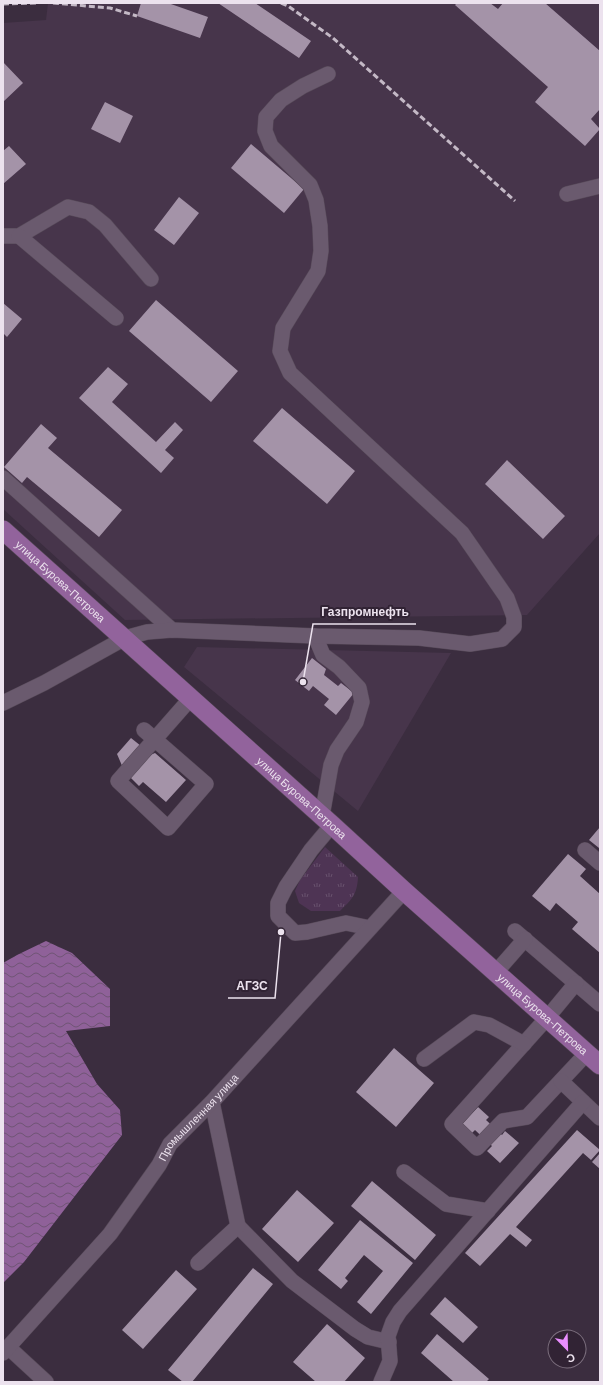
<svg xmlns="http://www.w3.org/2000/svg" width="603" height="1385" viewBox="0 0 603 1385" font-family="Barlow,sans-serif">
<style>
.built{fill:#47354b}
.grass{fill:url(#grass-tufts)}
.water{fill:url(#water-waves)}
.building{fill:#a493a8}
.lines{fill:none;stroke-linecap:round;stroke-linejoin:round}
.minor-casing{stroke:#574a59;stroke-width:16}
.major-casing{stroke:#574a59;stroke-width:20}
.minor{stroke:#6a5a6e;stroke-width:15}
.major{stroke:#92639c;stroke-width:19}
.rail{stroke:#c4b9c6;stroke-width:3;stroke-dasharray:6 3;stroke-linecap:butt}
.labels{text-anchor:middle;stroke-width:4;stroke-linejoin:round;paint-order:stroke}
.street-label{font-size:11px;fill:#ece2ee;stroke:#312334}
.leader{fill:none;stroke:#ece2ee;stroke-width:1.5}
.callout-dot{fill:#ece2ee;stroke:#312334;stroke-width:1.5}
.callout-label{font-size:12px;text-anchor:middle;font-weight:bold;fill:#ece2ee;stroke:#312334;stroke-width:4;stroke-linejoin:round;paint-order:stroke}
</style>
<defs>
<pattern id="grass-tufts" width="24" height="20" patternUnits="userSpaceOnUse"><rect width="24" height="20" fill="#4e3454"/><path d="M3 7l-1-3M5 7V3M7 7l1-3M15 17l-1-3M17 17v-4M19 17l1-3" fill="none" stroke="#68516d"/></pattern>
<pattern id="water-waves" width="16" height="10" patternUnits="userSpaceOnUse"><rect width="16" height="10" fill="#8f6199"/><path d="M0 5q4-4 8 0t8 0" fill="none" stroke="#6f5474"/></pattern>
</defs>
<rect width="100%" height="100%" fill="#3b2d3f"/>
<path class="built" d="M48 3H600V533L527 615 125 620 3 509V23L46 20Z
M197 647 451 653 358 811 184 667Z"/>
<path class="grass" d="M325 847 358 877C357 895 352 899 340 911H311L299 903 295 891 300 880Z"/>
<path class="water" d="M46 941 72 953 110 989V1026L66 1031 97 1084 120 1110 122 1135 24 1262 3 1283V963L17 955Z"/>
<path class="building" d="M141 3H168L208 17 200 38 137 16Z
M218 3H255L311 41 299 58Z
M457 3H490L498 9 503 3H545L600 51V109L591 119 600 129 585 146 535 102 548 87 455 5Z
M3 62 23 83 3 102Z
M105 102 133 116 120 143 91 129Z
M251 144 304 189 284 213 231 168Z
M9 146 26 164 3 184V151Z
M179 197 199 213 174 245 154 230Z
M156 300 238 371 211 402 129 331Z
M3 303 22 319 7 337 3 333Z
M108 367 128 384 112 402 156 442 175 422 183 430 165 450 174 458 161 473 79 398Z
M282 408 355 471 327 504 253 441Z
M41 424 57 438 48 448 122 510 99 537 27 477 22 483 4 467Z
M507 460 565 516 543 539 485 484Z
M312 658 326 669 324 675 338 686 341 683 354 693 336 715 324 705 329 699 313 686 309 691 295 680Z
M131 738 141 746 123 768 117 754Z
M155 753 186 780 166 802 143 782 139 786 129 776 148 756Z
M600 827V846L599 848 589 840Z
M568 854 586 869 580 876 600 894V953L572 929 578 922 556 903 550 911 532 896Z
M394 1048 434 1083 396 1127 356 1092Z
M478 1107 489 1117 486 1120 502 1135 505 1131 519 1143 500 1163 487 1151 492 1146 475 1130 471 1134 461 1125Z
M577 1130 600 1150 591 1160 583 1153 516 1227 532 1240 526 1247 510 1234 480 1266 465 1253Z
M600 1153V1169L592 1162Z
M372 1181 436 1235 415 1260 351 1206Z
M297 1190 334 1223 298 1262 262 1229Z
M360 1220 413 1263 371 1314 357 1302 383 1271 364 1255 345 1278 348 1281 341 1289 318 1270Z
M253 1268 273 1284 192 1382H183L168 1370Z
M176 1270 197 1289 143 1349 122 1330Z
M445 1297 478 1327 463 1343 430 1314Z
M327 1324 365 1358 344 1382H316L293 1362Z
M437 1334 489 1379 486 1382H454L421 1353Z"/>
<g class="lines">
<defs>
<g id="minor">
<path d="M567 194 600 186"/>
<path d="M3 236H19L68 207 89 212 105 225 151 279"/>
<path d="M19 236 116 318"/>
<path d="M3 478 172 630"/>
<path d="M315 636 323 655 339 667 359 688 362 702 356 722 337 750 331 765 322 816"/>
<path d="M3 703 44 683 125 638 147 632 172 630 315 636 419 638 470 644 502 639 514 627V617L507 598 462 533 290 373 280 351 283 328 318 271 321 251 320 226 316 200 310 185 271 146 265 131 266 117 281 100 303 86 328 74"/>
<path d="M144 730 206 784 168 828 118 781 191 698"/>
<path d="M332 825 311 850 286 887 278 903V916L295 933 307 932 346 923 370 928"/>
<path d="M585 850 600 863"/>
<path d="M515 931 600 1004"/>
<path d="M496 972 525 939"/>
<path d="M576 983 547 1018 452 1124 477 1148 503 1121 527 1117 587 1053"/>
<path d="M424 1059 474 1022 489 1025 524 1044"/>
<path d="M561 1081 600 1118"/>
<path d="M404 1172 446 1204 488 1211"/>
<path d="M238 1226 292 1281 355 1329 368 1337 389 1342"/>
<path d="M198 1263 238 1226 212 1102"/>
<path d="M8 1347 46 1382"/>
<path id="s1" d="M3 1353 110 1234 159 1165 170 1144 212 1102 404 891"/>
<path d="M381 1382 390 1361 388 1336 393 1322 400 1311 583 1102"/>
</g>
<g id="major">
<path id="s2" d="M3 530 332 825 404 891 600 1065"/>
</g>
</defs>
<use href="#minor" class="minor-casing"/>
<use href="#major" class="major-casing"/>
<use href="#minor" class="minor"/>
<use href="#major" class="major"/>
<path class="rail" d="M53 3 110 8 137 16
M281 3 288 6 333 38 515 201
M3 4 39 3"/>
</g>
<g class="labels">
<g class="street-label">
<text dy="4" stroke="none"><textPath href="#s2" startOffset="77">улица Бурова-Петрова</textPath></text>
<text dy="4" stroke="none"><textPath href="#s2" startOffset="401">улица Бурова-Петрова</textPath></text>
<text dy="4" stroke="none"><textPath href="#s2" startOffset="725">улица Бурова-Петрова</textPath></text>
<text dy="4" stroke="none"><textPath href="#s1" startOffset="307">Промышленная улица</textPath></text>
</g>
</g>
<path class="leader" d="M303 682L313 624H416M281 932L275 998H228"/>
<g class="callout-dot">
<circle cx="303" cy="682" r="4"/>
<circle cx="281" cy="932" r="4"/>
</g>
<g class="callout-label">
<text x="365" y="616">Газпромнефть</text>
<text x="252" y="990">АГЗС</text>
</g>
<rect width="603" height="1385" fill="none" stroke="#ece2ee" stroke-width="8"/>
<g transform="translate(567 1349) rotate(157)"><circle r="19" fill="#312334" stroke="#7c6f7e"/>
<path d="M0-3L7 15L0 10L-7 15Z" fill="#e98dfe"/>
<text y="-6" font-size="11" font-weight="bold" text-anchor="middle" fill="#ece2ee">С</text>
</g>
</svg>
